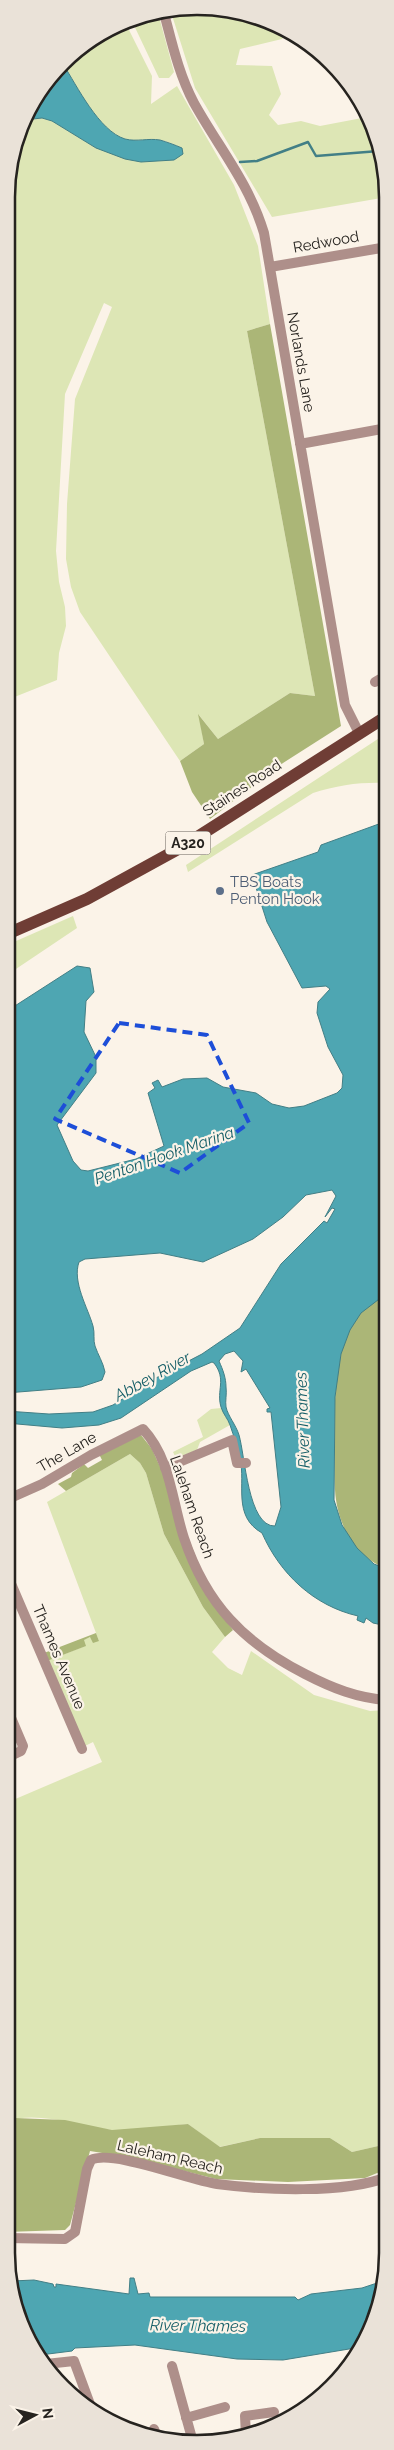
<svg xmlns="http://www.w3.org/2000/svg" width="394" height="2450" viewBox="0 0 394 2450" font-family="Raleway,sans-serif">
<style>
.green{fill:#dde6b5}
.forest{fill:#abb677}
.water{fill:#4ea6b2;stroke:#427f86;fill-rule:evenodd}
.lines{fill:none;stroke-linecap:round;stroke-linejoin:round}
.stream{stroke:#427f86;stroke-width:2.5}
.minor{stroke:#ae8f8a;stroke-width:10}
.primary{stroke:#6f3d35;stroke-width:12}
.marked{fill:none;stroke:#1d4ed8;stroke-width:4;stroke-dasharray:10 6;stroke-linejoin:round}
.service-dot{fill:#5c6f8a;stroke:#fbf3e8;stroke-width:2}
.labels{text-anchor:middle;stroke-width:4.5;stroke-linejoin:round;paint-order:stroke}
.shield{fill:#fbf3e8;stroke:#66615b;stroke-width:1}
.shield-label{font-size:14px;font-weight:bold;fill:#26231f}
.street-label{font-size:15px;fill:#26231f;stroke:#fbf3e8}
.service-label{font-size:15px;fill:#4e5e75;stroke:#fbf3e8;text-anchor:start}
.water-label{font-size:16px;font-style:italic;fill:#155e67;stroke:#fbf3e8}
.rim{fill:none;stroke:#26231f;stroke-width:2.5}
</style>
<rect width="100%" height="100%" fill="#fbf3e8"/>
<path class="green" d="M210 7 281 26 288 30 282 39 240 49 236 65 272 66 281 94 269 115 278 125 301 121 320 126 362 118 369 115 387 184V197L272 217 195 88 171 12Z
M158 13 174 72 169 78H159L131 19Z
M125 22 152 76 151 104 177 86 234 185 258 246 270 324 247 331 315 696 290 693 218 739 199 715 204 744 180 761 80 612 71 587 66 559 67 504 75 399 112 307 104 303 65 394 56 551 59 582 65 607 66 626 59 653 57 680 7 700V184L24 120 42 118 52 121 96 148H182C175 145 167 141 160 140 148 138 137 142 125 139 99 131 77 86 63 64L71 53Z
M387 733V783C361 782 338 785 313 793L188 872 186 865Z
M73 916 77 928 7 975V945Z
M221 1408 230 1425 200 1442 197 1450 176 1458 173 1452 203 1437 197 1420 211 1409Z
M130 1454 140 1463 146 1473 164 1534 203 1607 225 1637 212 1652 228 1668 242 1675 251 1651 314 1695 370 1711 387 1710V2144L352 2152 330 2138H260L219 2147 188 2124C165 2126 134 2132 111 2130 77 2126 41 2111 6 2121V1803L102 1762 93 1742 83 1747 47 1661 85 1646 83 1640 90 1637 99 1641 47 1502Z"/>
<path class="forest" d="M270 324 341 726 283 763 210 819 192 792 180 761 204 744 198 714 218 739 290 693 315 696 247 331Z
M387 1293V1569C368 1562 350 1545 343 1525 332 1499 335 1477 335 1450 335 1399 329 1318 387 1293Z
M141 1435 152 1449 167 1482 214 1604 233 1630 225 1637 203 1607 164 1534 146 1473 140 1463 130 1454 66 1491 58 1484 71 1477 72 1473 84 1464 88 1468 102 1460 99 1454Z
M96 1633 99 1641 93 1643 90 1637 84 1640 86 1646 47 1661 44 1653Z
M15 2118 65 2120 112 2130 188 2124 220 2147 260 2138H330L352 2152 387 2144V2169L365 2178 288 2182 216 2179 133 2158 90 2151 70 2225 65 2230 6 2232V2120Z"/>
<path class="water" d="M63 64C77 86 99 131 125 139 137 142 148 138 160 140 167 142 175 145 182 148L183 154 174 160 141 162 125 159 96 148 52 121 42 118 24 120 26 112Z
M387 821V1207L383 1219 387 1226V1293L361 1313 350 1330 341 1354 335 1397 334 1500 342 1525 357 1548 374 1564 387 1569V1626L373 1623 366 1618 364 1623 357 1620 358 1616C314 1606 280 1574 262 1533 232 1516 246 1484 240 1459 237 1448 234 1436 230 1425 228 1419 223 1414 221 1407 216 1390 227 1380 214 1363L212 1362 191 1371 121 1418 99 1425 62 1428 6 1423V1411L49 1414 93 1412 113 1405 154 1379 202 1354 240 1328 281 1264 324 1221 327 1223 335 1209 332 1208 325 1217 336 1196 332 1190 306 1195 283 1217 253 1239 203 1262 160 1253 85 1259 79 1262C72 1282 88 1308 93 1326 95 1333 93 1340 95 1346 98 1355 103 1362 105 1372L102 1380 81 1387 6 1393 7 1011 77 966 90 968 94 992 86 1001 84 1032 96 1057V1073L57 1125 73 1161 81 1170 88 1171 136 1159 164 1146 148 1093 155 1088 152 1083 158 1080 162 1087 183 1079 207 1078 223 1087 256 1093 272 1104 289 1108 304 1106 337 1093 342 1088 343 1075 328 1047 317 1013 318 1002 330 989 326 986 302 988 267 922 252 875 318 852 321 845ZM234 1351 243 1361 241 1372 246 1369 270 1408 267 1409V1412H271L281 1507 275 1526C248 1527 245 1455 239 1435 236 1425 228 1416 226 1407 225 1401 227 1394 226 1387 226 1378 223 1370 219 1361L225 1354Z
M130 2278H134L138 2294 149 2293 150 2297H295L298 2300 311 2294 362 2288 383 2281 368 2338 361 2347 283 2360 237 2359 135 2345 75 2348 72 2351 40 2355 21 2326 12 2281 34 2280 53 2284 54 2287H56V2284L129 2294Z"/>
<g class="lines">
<path class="stream" d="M240 162 257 161 308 142 316 156 379 151"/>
<path class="minor" d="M164 13C172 43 179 75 194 103 219 148 249 183 264 233L345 705 359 733
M270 267 387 247
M300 444 387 428
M375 682 387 675
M165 1468 232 1440 237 1463H246
M6 1500 42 1484 91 1455 143 1429C171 1459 172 1502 184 1538 206 1604 244 1643 305 1674 332 1688 357 1698 387 1700
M6 1572 82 1749
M6 1758 21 1751 23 1746 6 1706
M6 2238 65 2239 75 2232 87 2169 91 2160C112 2149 189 2180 217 2184 262 2190 345 2194 387 2177
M46 2364 74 2361 91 2407
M172 2366 193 2442
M186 2418 225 2407
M154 2429 157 2437
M246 2435 245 2416 274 2412"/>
<path class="primary" d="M7 934 87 899 180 848 387 716"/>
</g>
<path class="marked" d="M119 1023 207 1035 249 1123 180 1173 55 1119Z"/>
<circle class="service-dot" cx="220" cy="891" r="5"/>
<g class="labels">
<rect class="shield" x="165.5" y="831.5" width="45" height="23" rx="4"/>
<g class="shield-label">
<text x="188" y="848">A320</text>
</g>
<g class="street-label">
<text transform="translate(326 242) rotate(-10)" y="5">Redwood</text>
<text transform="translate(301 362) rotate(80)" y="5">Norlands Lane</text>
<text transform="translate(242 788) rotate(-33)" y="5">Staines Road</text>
<text transform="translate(67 1452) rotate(-30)" y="5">The Lane</text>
<text transform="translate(192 1507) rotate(71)" y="5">Laleham Reach</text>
<text transform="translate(59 1657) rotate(67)" y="5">Thames Avenue</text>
<text transform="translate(170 2157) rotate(13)" y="5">Laleham Reach</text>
</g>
<g class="service-label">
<text x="230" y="887">TBS Boats<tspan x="230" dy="17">Penton Hook</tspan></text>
</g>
<g class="water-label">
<text transform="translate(164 1155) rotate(-19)" y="6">Penton Hook Marina</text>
<text transform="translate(152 1376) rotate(-29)" y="6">Abbey River</text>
<text transform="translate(302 1420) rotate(-92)" y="6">River Thames</text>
<text transform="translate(198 2325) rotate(1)" y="6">River Thames</text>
</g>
</g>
<path d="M0 0H394V2450H0ZM197 15H197A182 182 0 0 1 379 197V2253A182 182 0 0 1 197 2435H197A182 182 0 0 1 15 2253V197A182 182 0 0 1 197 15Z" fill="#eae2d8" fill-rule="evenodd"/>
<path class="rim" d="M197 15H197A182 182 0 0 1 379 197V2253A182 182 0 0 1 197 2435H197A182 182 0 0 1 15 2253V197A182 182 0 0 1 197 15Z"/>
<g transform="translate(35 2415) rotate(83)" stroke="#fbf3e8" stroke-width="4" paint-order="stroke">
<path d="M0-4L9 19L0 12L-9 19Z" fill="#26231f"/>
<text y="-8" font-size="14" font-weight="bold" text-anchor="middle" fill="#26231f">N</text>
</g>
</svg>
